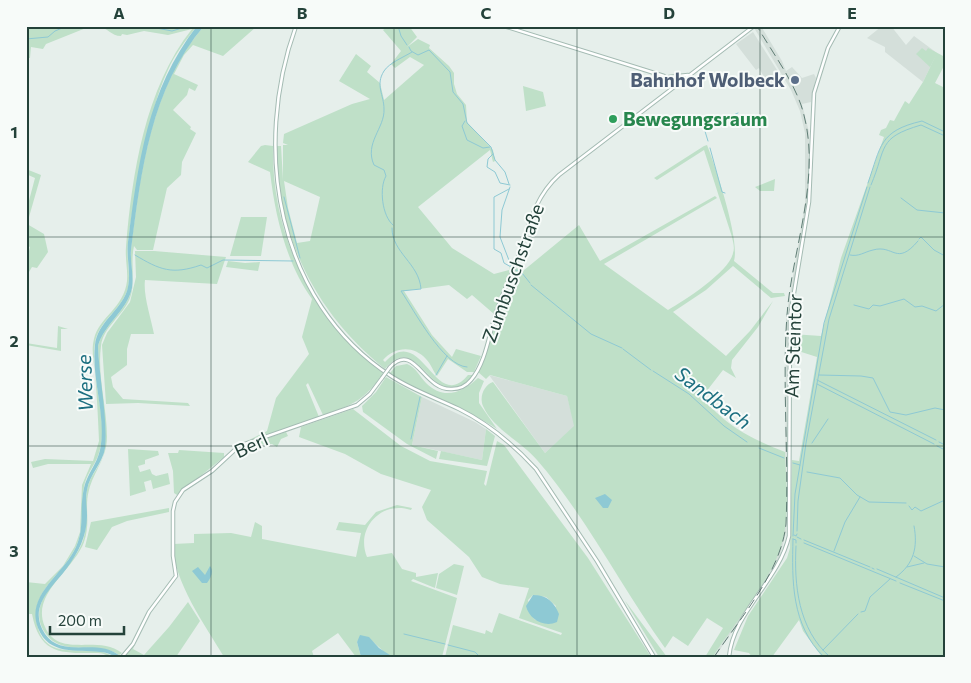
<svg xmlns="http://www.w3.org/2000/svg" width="971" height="683" viewBox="0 0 971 683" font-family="Commissioner,sans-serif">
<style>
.built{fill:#d4dfda}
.green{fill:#bfe0c8;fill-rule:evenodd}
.water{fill:#8ec9d4}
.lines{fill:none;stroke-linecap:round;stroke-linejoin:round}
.stream{stroke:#8ec9d4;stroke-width:1}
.secondary-casing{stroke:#a4bbb3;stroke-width:4.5}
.secondary{stroke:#fff;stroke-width:2.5}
.rail{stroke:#5f7d75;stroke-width:1;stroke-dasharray:10 5;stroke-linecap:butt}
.secondary-bridge-casing{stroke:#a4bbb3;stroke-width:4.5;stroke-linecap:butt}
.secondary-bridge{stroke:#fff;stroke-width:2.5}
.grid{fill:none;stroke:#24423a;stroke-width:1;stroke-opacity:0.55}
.service-dot{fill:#5c6f8a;stroke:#f7fbf9;stroke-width:2}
.leisure-dot{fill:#2e9e5b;stroke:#f7fbf9;stroke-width:2}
.labels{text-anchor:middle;stroke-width:4;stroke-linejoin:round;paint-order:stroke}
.service-label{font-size:19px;font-weight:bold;fill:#4e5e75;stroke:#f7fbf9;text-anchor:end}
.leisure-label{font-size:19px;font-weight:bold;fill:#27864d;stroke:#f7fbf9;text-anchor:start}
.street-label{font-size:19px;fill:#24423a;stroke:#f7fbf9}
.water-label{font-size:20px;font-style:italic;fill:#1c6f80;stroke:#f7fbf9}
.neatline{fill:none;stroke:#24423a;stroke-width:2}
.grid-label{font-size:16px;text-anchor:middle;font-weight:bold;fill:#24423a}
</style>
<rect width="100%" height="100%" fill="#e6efeb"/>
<path class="built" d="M753 26H761L782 61 786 71 792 67 802 78 814 74 816 78 811 102 802 104 809 132 808 197 788 317 786 533 779 559 768 578 715 657H713L772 567 780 550 785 524 786 318 805 204V133L800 111 791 90Z
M882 26H891L906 45 914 36 937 53 923 82 885 52V47L867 38Z
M753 32 782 78 769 86 759 68 756 70 736 44Z
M489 375 567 396 575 426 545 453Z
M422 397 475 422 486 429 482 460 412 445Z"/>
<path class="green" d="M26 26H91L46 44 43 49 31 47 30 58H26Z
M98 26H197C186 40 175 54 168 70 155 97 150 126 144 154 138 183 131 213 128 243 126 258 131 274 128 288 122 310 98 321 95 343 89 379 111 420 98 456 94 466 86 475 84 487 80 508 85 529 75 549 62 575 30 592 37 624 46 667 92 640 113 657 107 656 104 653 98 653 63 653 40 656 32 614H26V582L45 584 63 566 75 546 80 532 82 485 91 464H48L33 468 31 462 45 459 93 461 99 441C98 419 97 396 95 373 94 363 91 350 94 339 99 317 124 308 127 281 128 270 125 259 126 247 132 174 145 88 192 29L168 35 144 31 127 35 122 34 121 36C111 36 108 28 98 26Z
M204 26H257L223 56 193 45 184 55 174 74 198 85 195 91 189 88 187 95 173 110 191 127 190 129 196 133 182 162 181 175 167 188 153 250H137L134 246C130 264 136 281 130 298 123 316 103 327 101 346 97 376 107 407 107 437 107 458 94 471 89 490 84 508 91 522 84 542 74 570 30 594 45 627 59 659 97 634 122 653L119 655C98 640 63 658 46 634 21 600 71 572 82 543 89 525 84 508 87 490 89 476 101 466 104 453 106 444 103 431 102 422 101 397 99 372 98 346 104 324 127 311 132 288 134 276 130 263 131 250 140 176 150 88 204 26Z
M389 26H409L417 37 407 47 418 39 430 45 429 48 449 66 454 73V84L457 94 466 105 467 122 493 150 495 161 493 162 490 150 418 207 452 248 494 274 509 270 510 266 513 267 494 314 472 295 467 299 449 285 404 291 432 335 452 357 456 349 481 356 474 372H467L448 359 437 376C433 371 431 364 426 359 413 345 395 347 383 360L385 362C422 321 435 415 468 375H473C433 422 420 326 385 369 316 314 276 235 277 146H281L283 180V145H288L283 143 284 134 352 104 370 99 339 81 356 54 371 66 367 72 380 83 384 100 424 65 410 57 395 68 391 64 401 51 383 30ZM284 181 320 197 310 241 297 243 288 208Z
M922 48 926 51 928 48 945 57V64L935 83 945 88V657H822L803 631 799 620 772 657H752L749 653 734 650 748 616 787 558 790 548 792 460 799 461 817 357 792 349V334L821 336 841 258 884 137 879 135 881 130 886 128 890 120 894 121 905 101 909 104 923 82 936 55 930 67 916 54Z
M523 86 543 92 546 106 526 111Z
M265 145 273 146C271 234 312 319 383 373 365 400 353 405 323 415L308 383 306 385 319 417 245 442 267 431 276 398 309 354 302 337 312 299C286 263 275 215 270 172L248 162 261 146Z
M707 145C716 168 740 240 734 261L773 293H784L785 296 771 298 733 266 706 290 673 312 726 356 750 331 773 301 758 327 732 360 731 368 736 378 723 370 702 397C726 426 750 438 785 452 786 482 790 514 782 543 774 576 732 627 713 657H705L723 628 707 618 688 646 673 636 665 648C622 588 585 515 537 460 522 442 493 429 483 406 479 397 484 385 493 382L545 453 574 426 567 396 490 375 486 379 478 372 516 268 523 271 579 225 600 261 715 196 717 198 604 264 668 310C684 301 730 271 733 253 735 248 733 242 732 237L704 150 657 180 654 178 704 146Z
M26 169 41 175 27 224 44 234 48 252 37 268 32 267 26 277V263L30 247 26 245V212L35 178 26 174Z
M775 179 774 191H760L755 187Z
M241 217H267L261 256H230Z
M135 251H154L226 257 217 284 145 280C143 295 151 318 154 334H131L127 349V365L111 377 113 387 123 399 188 403 190 406 138 403 106 404 102 345 107 333 130 302 136 277Z
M228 261 245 263 260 262 258 271 226 267Z
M58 326 68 329H61V351L26 345V343L57 348Z
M407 364C416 367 420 377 426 383 444 401 463 392 478 378L484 381 479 393V403L497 429C463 406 423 396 390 373L396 366Z
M386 377 422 397 412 445 438 451 436 459 407 444 363 412 362 406 376 392Z
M353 409 401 446 430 461 487 471 484 484 486 486 497 441 504 445 588 558 651 657H445L453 625 485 634 486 630 492 633 499 613 561 635 562 633 519 618 529 588 500 584 482 577 469 557 427 520 422 507 431 490 381 474 345 454 299 437 301 427ZM533 595 546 597 556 606 545 623 534 619 528 600Z
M486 429 495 436 487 466 439 459 441 451 482 460Z
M286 432 288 436 281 439 277 447 272 444 255 445 253 443Z
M128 449 158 451 159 455 145 460V464L138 466 140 472 150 469 152 474 156 476 168 473 170 484 153 489 151 480 144 482 146 491 130 496Z
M179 450 224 453V457L177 495 174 493 173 471 168 453H178Z
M397 505 412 508 411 510C382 500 355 528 367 557L392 553 402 569 416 573V577L438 573 435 588 413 579 411 581 457 598 442 657C428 657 408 660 394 657 380 653 374 637 361 636L357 642 361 657H356L338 633 312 651 314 657H224C205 625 173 581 173 544L194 543V534L231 533 251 537 255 522 262 526V539L356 557 361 533 336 530 339 522 365 525 376 512Z
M169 508V512L127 521 112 527 97 550 85 547 91 522Z
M454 564 464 566 457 595 436 588 439 574Z
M625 601 626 602 667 657H659Z
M188 602 200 621 176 657H124L137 639 133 649 144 655 169 627Z"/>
<path class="water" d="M197 26H204C151 88 141 171 131 250 130 262 134 275 132 288 127 311 104 324 98 346 99 378 108 418 105 448 103 463 89 475 87 490 85 499 87 507 87 516 87 536 78 553 67 568 52 588 27 607 45 634 63 660 98 636 121 657 113 657 108 652 100 652 77 649 49 656 38 628 25 595 64 574 76 547 85 527 79 509 84 488 87 474 97 464 100 450 107 416 91 379 95 345 97 323 120 311 127 291 132 275 126 258 128 242 138 164 147 90 197 26Z
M605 494 612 500 608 508H603L595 498Z
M210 566C214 571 211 578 207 583H202L192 571 198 567 205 575Z
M533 595C547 595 554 602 559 614L557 622C544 628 529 619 526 606Z
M360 635 369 637 379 648 393 657H361L357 642Z"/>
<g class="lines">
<path class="stream" d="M146 26 172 31 189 26
M398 26 401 36 407 45
M26 39 48 37 55 31 67 26
M409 47 411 51 418 55 429 50 450 72 453 92 463 104 467 123 491 147 495 160 505 172 509 184
M465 121 462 126 467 140 483 148 490 147
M708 141 704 128 738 113
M710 148 722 192 725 193
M493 154 488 159 487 167 495 172 500 183 510 185
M868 183C881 146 879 131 922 121L945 132
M871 185C887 147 877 138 921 125L945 136
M510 187 502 210 500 237 512 268
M509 189 494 197V249L501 253 504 263 511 267
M284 197 300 258
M901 198 917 210 945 213
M393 225C382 216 379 188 386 176L384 170 374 165C364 143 385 128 384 109 384 95 375 85 384 71 389 63 404 57 412 52
M392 228C392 253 419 263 421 289L401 291C414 310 443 366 467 367
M919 239 921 237 934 250 945 256
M135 255C160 270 172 275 201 265L207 268 223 260 293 261
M850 255C859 257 864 252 873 250 894 244 896 267 918 241
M516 270 522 273 530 283
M531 285 591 334 622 348
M854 305 869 309 873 305 880 306 904 299 915 307 922 306 936 311 945 304
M623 349 651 370
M653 371 689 394 724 426 747 442
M436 375 447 356
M819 375 861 376 873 378 890 412 906 415 935 408 945 410
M817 380 936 440
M817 384 934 444
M411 439 420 397
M939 442 945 445
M812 443 828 419
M937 446 945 450
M759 448 784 458
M793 463 800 465 795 494 793 536
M800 465 824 323 867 187
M807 472 840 478 857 495 869 502 906 503
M909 506 912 510 915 507 921 511 945 500
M797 531 798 501 806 443 829 319 870 187
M794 535 796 536 797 534
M797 537 801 539
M793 539C792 581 791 625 824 657
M793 539 796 540V543
M804 540 870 567
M804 543 896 581
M796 546C794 585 798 629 830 657
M834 551 845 522 860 497
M914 556 927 564 945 567
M907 567 924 563
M872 568 874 569
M877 569 945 598
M896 577C914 564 918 547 914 526
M900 583 945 601
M861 612 865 611 870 597 890 579
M404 634 445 644
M448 645 475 652 480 657
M823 650 858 614"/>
<defs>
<path id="secondary" d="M296 26C252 148 276 301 391 376 412 390 436 398 459 409 489 424 513 444 536 469L597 561 654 657
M504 26 664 76 677 85
M669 77 688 75
M390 367C415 341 423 391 452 389 459 389 466 386 471 380 485 364 489 336 495 316 500 298 509 281 516 263 527 232 533 198 559 175L754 26
M122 657 133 644 149 612 176 576 173 556V511L175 502 183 490 212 471 239 446 357 405 370 394 382 378
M729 657C733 612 779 581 789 536L790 317 809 202 814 93 828 48 840 26"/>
</defs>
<use href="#secondary" class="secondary-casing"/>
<use href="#secondary" class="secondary"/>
<path class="rail" d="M714 657C741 617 781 572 786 524 789 455 782 385 787 315 792 247 824 174 801 105 791 77 772 52 757 26"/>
<defs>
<path id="secondary-bridge" d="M382 378 390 367"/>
</defs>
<use href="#secondary-bridge" class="secondary-bridge-casing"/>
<use href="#secondary-bridge" class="secondary-bridge"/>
</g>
<path class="grid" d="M211 26V657M394 26V657M577 26V657M760 26V657M26 237H945M26 446H945"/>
<circle class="service-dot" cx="795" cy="80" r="5"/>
<circle class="leisure-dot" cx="613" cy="119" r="5"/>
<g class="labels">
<g class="service-label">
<text x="785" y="87">Bahnhof Wolbeck</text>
</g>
<g class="leisure-label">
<text x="623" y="126">Bewegungsraum</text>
</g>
<g class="street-label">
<text transform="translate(513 273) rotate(-70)" y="7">Zumbuschstraße</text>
<text transform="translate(793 346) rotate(-88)" y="7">Am Steintor</text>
<text transform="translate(251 445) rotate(-25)" y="7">Berl</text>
</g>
<g class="water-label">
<text transform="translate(85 383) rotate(-92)" y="7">Werse</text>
<text transform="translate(713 398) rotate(37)" y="7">Sandbach</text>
</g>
</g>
<rect width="971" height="683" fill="none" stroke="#f7fbf9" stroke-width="55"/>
<path d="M50 626v8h74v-8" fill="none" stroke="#24423a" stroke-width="2.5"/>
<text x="58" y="626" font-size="15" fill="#24423a" stroke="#f7fbf9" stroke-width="4" paint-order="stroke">200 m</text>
<rect x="28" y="28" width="916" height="628" class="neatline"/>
<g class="grid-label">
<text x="119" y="19">A</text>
<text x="302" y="19">B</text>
<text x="486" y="19">C</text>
<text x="669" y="19">D</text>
<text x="852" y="19">E</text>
<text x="14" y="138">1</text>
<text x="14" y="347">2</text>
<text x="14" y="557">3</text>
</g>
</svg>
